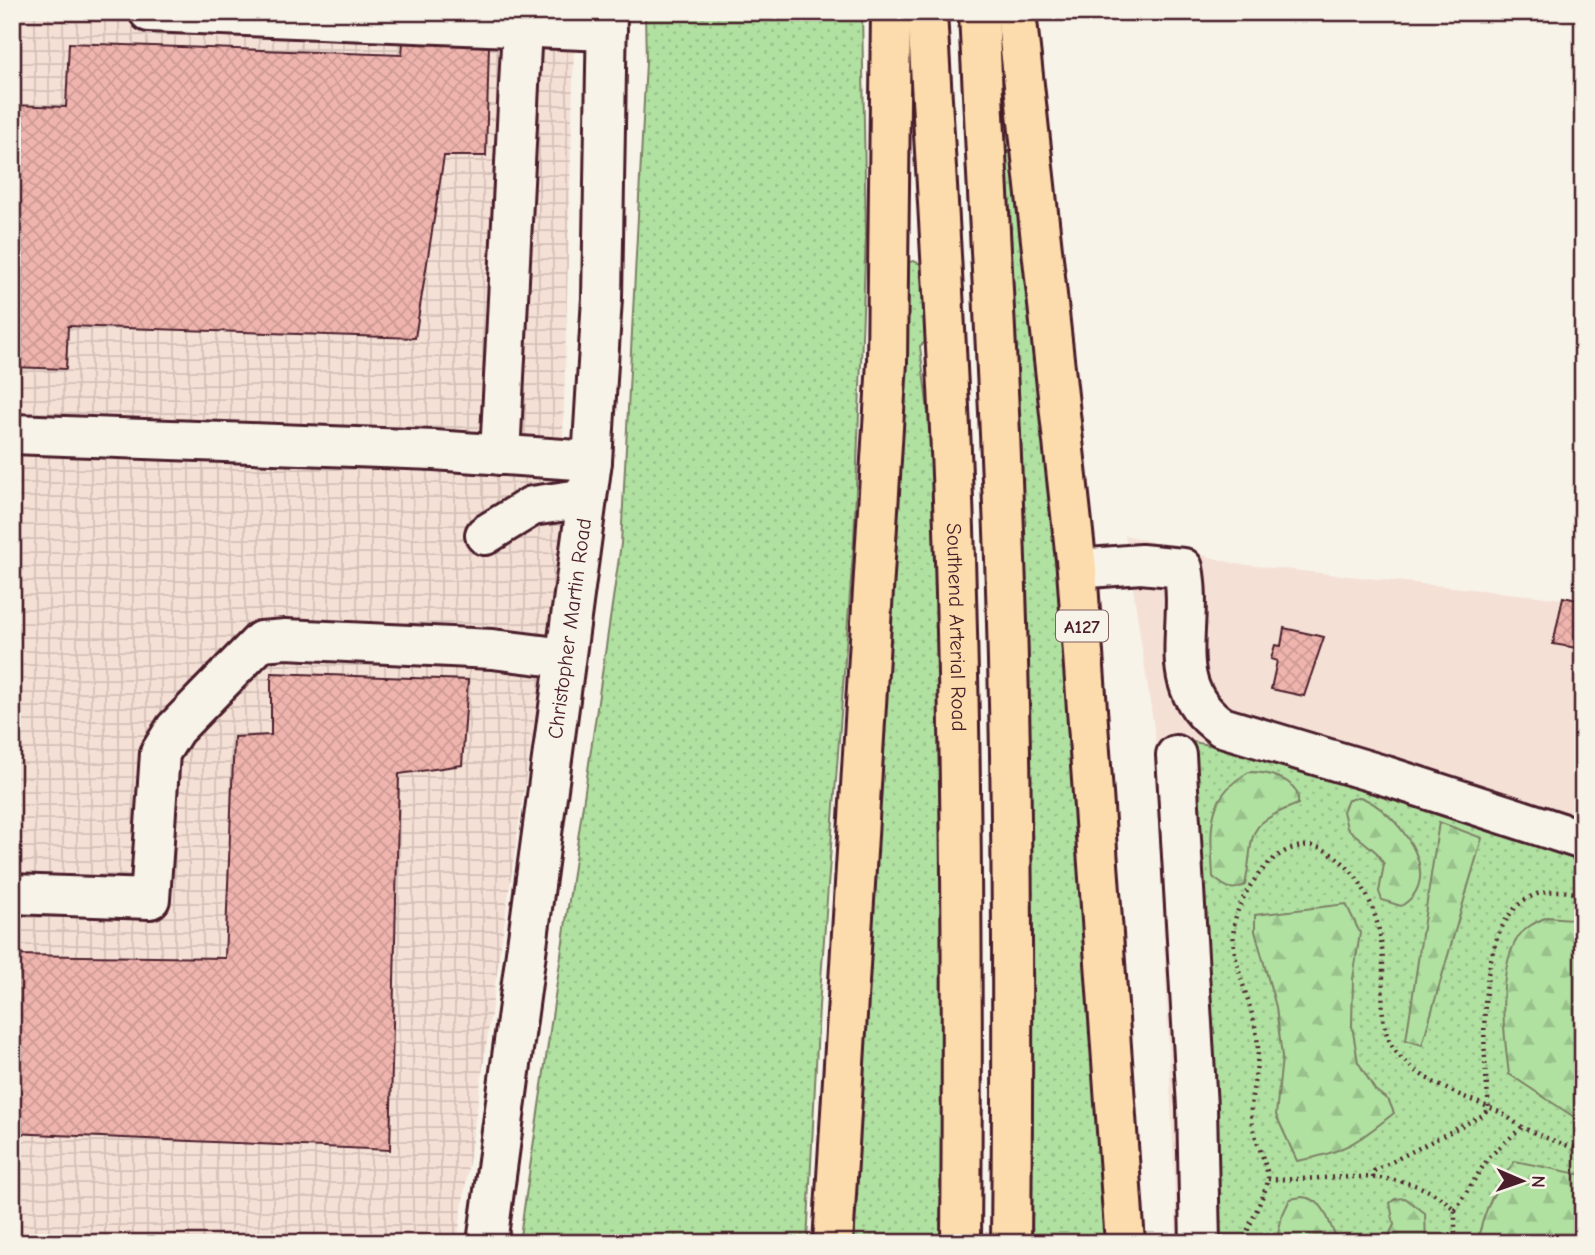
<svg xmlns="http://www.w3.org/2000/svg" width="1595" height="1255" viewBox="0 0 1595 1255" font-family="'Comic Neue',sans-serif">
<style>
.built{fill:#f5e0d6}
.industrial{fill:url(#industrial-grid)}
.grass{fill:url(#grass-dots);stroke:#7d8066;stroke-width:2}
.forest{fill:url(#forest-firs);stroke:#7d8066;stroke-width:2}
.building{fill:url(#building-cross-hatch);stroke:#4a1f2b;stroke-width:2}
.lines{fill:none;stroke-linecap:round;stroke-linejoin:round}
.minor-casing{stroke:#4a1f2b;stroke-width:44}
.highway-casing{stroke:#4a1f2b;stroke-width:44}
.path{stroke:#4a1f2b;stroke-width:4.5;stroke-dasharray:2 5;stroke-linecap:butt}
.minor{stroke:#f7f3e8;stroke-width:38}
.highway{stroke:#fcdcac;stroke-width:38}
.labels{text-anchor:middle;stroke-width:6;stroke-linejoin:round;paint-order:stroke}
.shield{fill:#f7f3e8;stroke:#7e5f64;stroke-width:2}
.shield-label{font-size:19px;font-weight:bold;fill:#4a1f2b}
.street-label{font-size:21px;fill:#4a1f2b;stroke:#f7f3e8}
</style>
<defs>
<pattern id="industrial-grid" width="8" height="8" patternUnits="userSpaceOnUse" patternTransform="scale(1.75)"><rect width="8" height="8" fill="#f5e0d6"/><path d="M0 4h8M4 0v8" fill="none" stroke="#d4c0b8"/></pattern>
<pattern id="grass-dots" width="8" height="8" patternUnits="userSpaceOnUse" patternTransform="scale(1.75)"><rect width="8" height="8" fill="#b0e1a1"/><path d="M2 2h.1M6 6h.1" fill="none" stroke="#99c18b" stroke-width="1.8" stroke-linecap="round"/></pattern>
<pattern id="forest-firs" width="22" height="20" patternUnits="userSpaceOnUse" patternTransform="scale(1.75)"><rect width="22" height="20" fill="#b0e1a1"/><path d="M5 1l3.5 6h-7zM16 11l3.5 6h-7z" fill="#99c18b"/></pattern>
<pattern id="building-cross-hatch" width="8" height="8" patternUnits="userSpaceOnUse" patternTransform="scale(1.75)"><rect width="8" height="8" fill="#efb4ad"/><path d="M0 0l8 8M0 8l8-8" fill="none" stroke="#ce9a95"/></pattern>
</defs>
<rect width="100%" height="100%" fill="#f7f3e8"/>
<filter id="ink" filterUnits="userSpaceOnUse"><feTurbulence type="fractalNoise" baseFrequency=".0143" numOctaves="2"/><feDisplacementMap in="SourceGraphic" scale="14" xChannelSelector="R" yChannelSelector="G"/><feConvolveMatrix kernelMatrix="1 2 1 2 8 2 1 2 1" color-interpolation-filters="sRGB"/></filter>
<g filter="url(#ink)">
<path class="built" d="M1125 535 1237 564 1583 601V1243H1177L1155 735Z"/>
<path class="industrial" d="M12 12H575L560 546 457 1243H12Z"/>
<path class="grass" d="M645 12H862L866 235 854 540 819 1006 807 1243H519L621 544 646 62Z
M999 110H1012L1057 519 1108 1243H1026Z
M913 261 924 265 929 339 920 346 935 470 942 654 945 1243H849L906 263Z
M1193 742 1282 758 1583 855V1243H1211Z"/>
<path class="forest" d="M1249 772C1267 772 1301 779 1298 804 1240 826 1256 834 1245 885 1231 893 1224 886 1213 877 1211 832 1204 797 1249 772Z
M1360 797C1396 810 1449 877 1401 906L1382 900 1379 892 1384 864 1376 852 1347 828 1343 811 1348 800Z
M1439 822 1482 838 1422 1045 1406 1040Z
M1346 904 1360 933 1353 979 1352 1026 1358 1062 1375 1090 1389 1101 1394 1113C1358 1142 1343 1153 1297 1161L1276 1115 1282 1057 1276 1007 1255 931V915Z
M1547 917 1583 920V1123L1509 1074C1504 1036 1496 973 1517 939 1523 928 1536 922 1547 917Z
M1515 1161 1583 1175V1243H1477C1484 1210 1495 1187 1515 1161Z
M1302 1197C1328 1199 1327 1224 1339 1243H1276L1282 1216 1290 1199Z
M1405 1198 1425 1213 1426 1243H1385L1394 1225 1390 1203 1395 1199Z"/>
<path class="building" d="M403 41 489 44 486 156H444L415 338 68 326 66 369 12 367V105L66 107 69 43 402 55Z
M1563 597 1583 601V649L1553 644Z
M1284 628 1324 637 1304 696 1271 689 1277 661 1271 659 1275 645 1281 646Z
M271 673 468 680 462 765 399 774 390 1150 12 1133V955L225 958 234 737 271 735Z"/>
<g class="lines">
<defs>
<g id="minor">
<path d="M149 12 607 31"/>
<path d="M12 434 434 450 592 461"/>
<path d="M500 455 522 27"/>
<path d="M485 535 532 506 587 498"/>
<path d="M1077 569 1141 564 1183 568C1195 629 1162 686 1222 727L1386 776 1583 840"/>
<path d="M1176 755 1197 1107 1200 1243"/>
<path d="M12 894 150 899 160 753 175 729 261 641 286 639 492 649 565 658"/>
<path id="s1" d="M487 1243 592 461 602 298 607 12"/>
</g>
<g id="highway">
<path id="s2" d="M927 12C936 175 947 338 953 500 962 748 963 995 961 1243"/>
<path d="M979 12C989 229 1003 445 1008 661 1013 855 1013 1049 1011 1243"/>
<path d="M1016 12 1077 569 1125 1243"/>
<path d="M833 1243 887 362 891 12"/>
</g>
</defs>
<use href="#minor" class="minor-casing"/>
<use href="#highway" class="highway-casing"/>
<path class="path" d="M1373 1178 1374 1171 1483 1115 1489 1107C1483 1054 1471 910 1541 893 1554 890 1570 890 1583 896
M1268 1179C1331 1182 1406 1161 1455 1210V1243
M1455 1210 1489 1157 1522 1127
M1242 1243C1247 1230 1268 1188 1268 1179 1269 1170 1254 1137 1252 1123 1248 1099 1258 1074 1258 1049 1257 1003 1221 955 1238 910 1245 891 1262 866 1279 855 1294 845 1312 842 1328 852 1368 875 1384 928 1383 972 1383 1000 1378 1029 1397 1053 1420 1082 1464 1096 1497 1111 1507 1115 1514 1123 1524 1128 1542 1137 1563 1144 1583 1151"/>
<use href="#minor" class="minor"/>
<use href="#highway" class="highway"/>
</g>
</g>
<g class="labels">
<rect class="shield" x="1056" y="610.5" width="52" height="31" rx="5"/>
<g class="shield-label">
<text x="1082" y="633">A127</text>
</g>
<g class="street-label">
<text dy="7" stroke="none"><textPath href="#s2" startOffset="616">Southend Arterial Road</textPath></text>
<text dy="7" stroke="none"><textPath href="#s1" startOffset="620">Christopher Martin Road</textPath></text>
</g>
</g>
<rect width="1595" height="1255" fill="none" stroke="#f7f3e8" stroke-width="42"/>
<rect x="21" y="21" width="1553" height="1213" fill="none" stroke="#4a1f2b" stroke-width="2.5" filter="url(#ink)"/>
<g transform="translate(1522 1181) rotate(92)" stroke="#f7f3e8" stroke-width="5" paint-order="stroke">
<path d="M0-5L12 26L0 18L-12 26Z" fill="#4a1f2b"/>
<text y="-10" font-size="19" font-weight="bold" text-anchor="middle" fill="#4a1f2b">N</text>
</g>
</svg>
